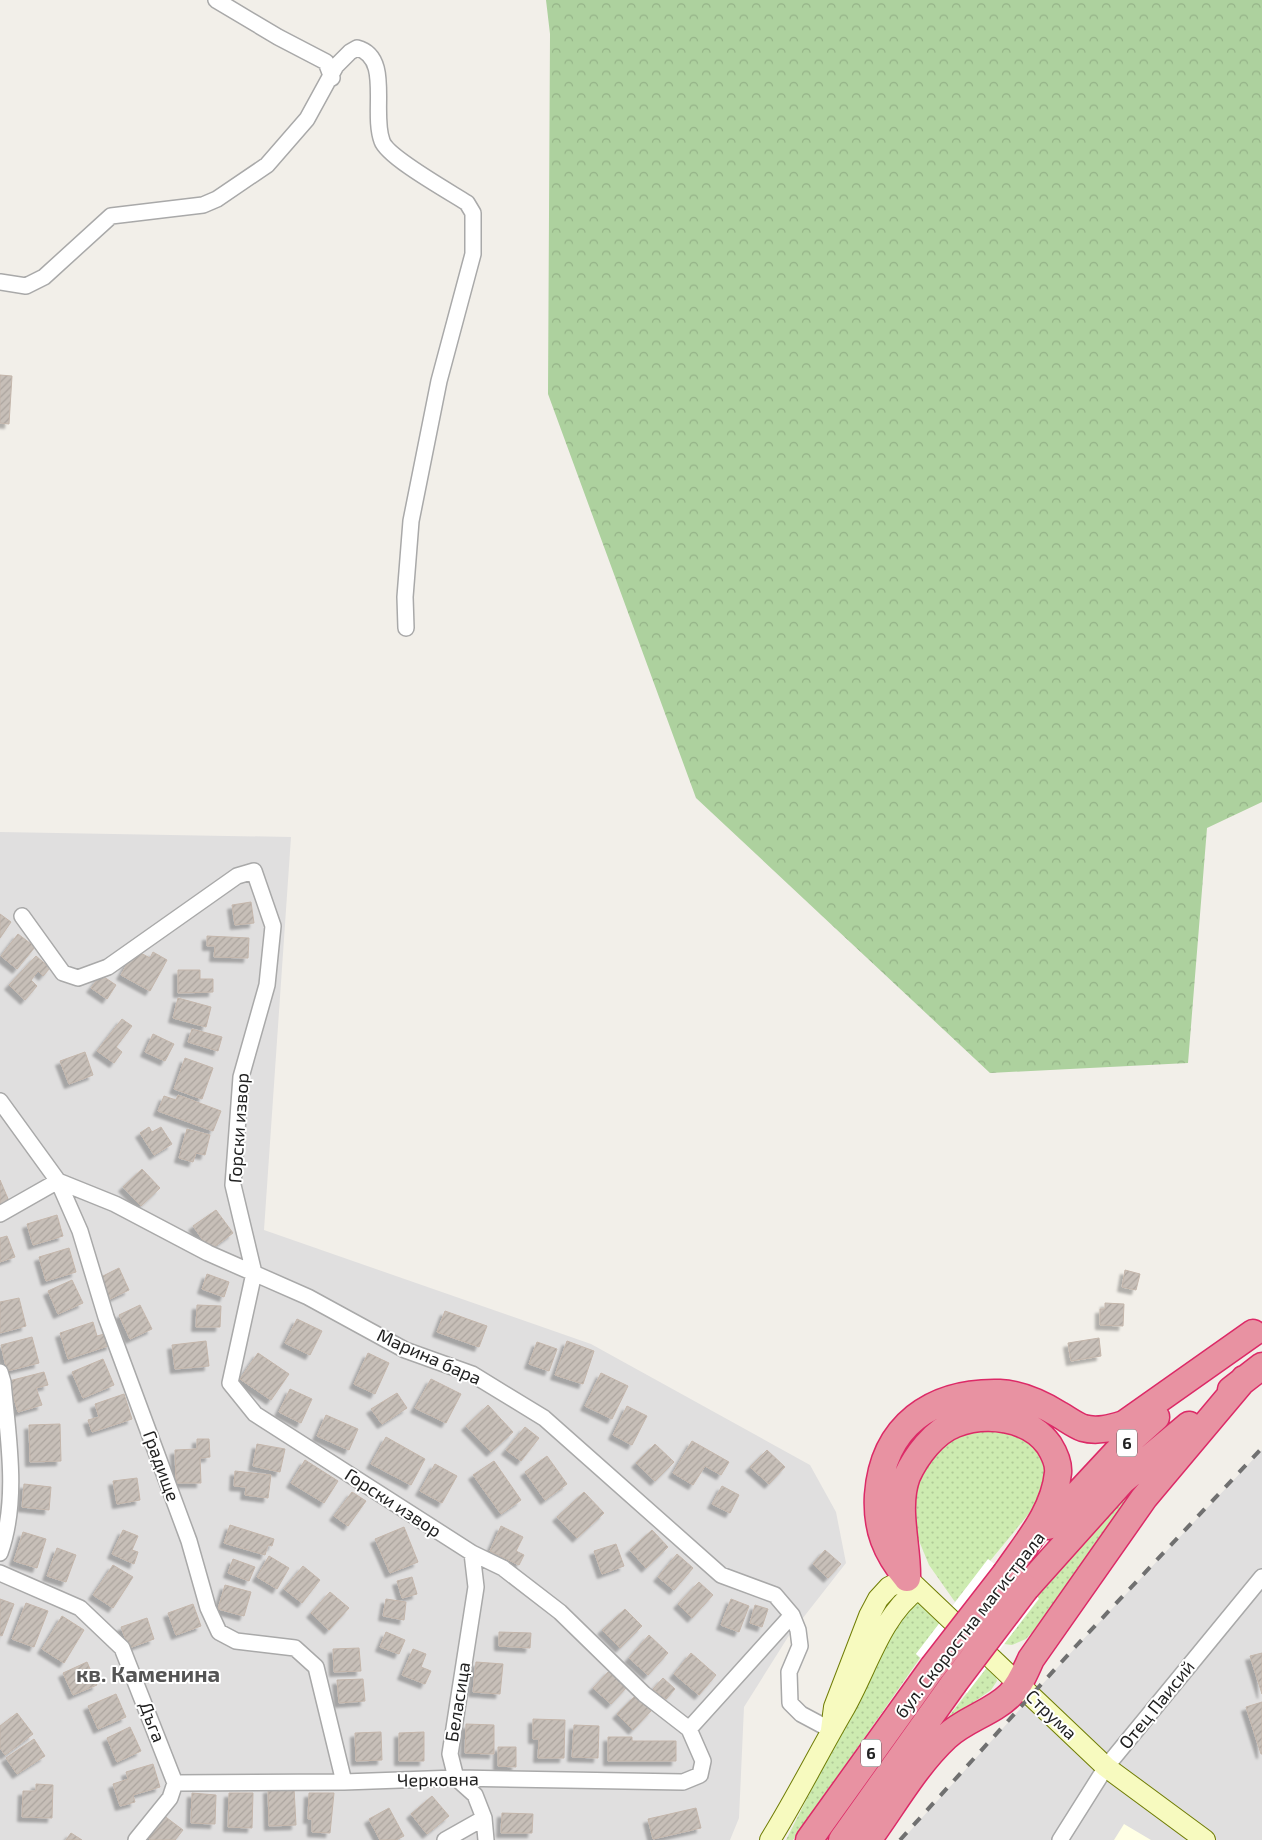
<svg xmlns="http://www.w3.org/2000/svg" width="1262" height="1840" viewBox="0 0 1262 1840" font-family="'Exo 2',sans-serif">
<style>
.residential{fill:#e0dfdf}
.education{fill:#ffffe5}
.grass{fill:url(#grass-dots)}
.forest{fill:url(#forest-crowns)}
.pier{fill:#fff}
.building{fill:url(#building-hatch);stroke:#c4b6ab;filter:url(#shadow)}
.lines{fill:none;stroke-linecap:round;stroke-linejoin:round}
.street-casing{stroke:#a9a9a9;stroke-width:18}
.secondary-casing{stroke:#707d05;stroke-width:22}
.highway-casing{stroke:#dc2a67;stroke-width:29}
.street{stroke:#fff;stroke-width:15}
.secondary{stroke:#f7fabf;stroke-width:20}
.highway{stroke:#e892a2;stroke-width:26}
.rail{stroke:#707070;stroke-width:4;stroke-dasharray:10 10;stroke-linecap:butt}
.highway-bridge-casing{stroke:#dc2a67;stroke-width:29;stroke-linecap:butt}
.highway-bridge{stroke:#e892a2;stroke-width:26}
.labels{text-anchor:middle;stroke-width:4;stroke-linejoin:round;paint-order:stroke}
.shield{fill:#fff;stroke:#646464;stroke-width:1}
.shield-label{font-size:16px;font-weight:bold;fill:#222}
.street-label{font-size:18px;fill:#222;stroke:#fff}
.district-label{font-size:22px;font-weight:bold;fill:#555;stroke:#fff}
</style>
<defs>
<pattern id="grass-dots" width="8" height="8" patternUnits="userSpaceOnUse" patternTransform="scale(1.25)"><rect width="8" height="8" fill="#cdebb0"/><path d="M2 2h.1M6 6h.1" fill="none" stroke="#b0c997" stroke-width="1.8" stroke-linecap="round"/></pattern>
<pattern id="forest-crowns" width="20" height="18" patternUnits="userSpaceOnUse" patternTransform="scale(1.25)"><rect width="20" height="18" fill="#add19e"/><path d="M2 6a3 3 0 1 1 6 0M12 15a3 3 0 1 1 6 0" fill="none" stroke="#95b388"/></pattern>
<pattern id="building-hatch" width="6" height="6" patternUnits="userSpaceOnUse" patternTransform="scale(1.25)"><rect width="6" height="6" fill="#c7bfb8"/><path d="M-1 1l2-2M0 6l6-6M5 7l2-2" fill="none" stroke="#aba49e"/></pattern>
<filter id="shadow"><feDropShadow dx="-4.5" dy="4.5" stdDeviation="1" flood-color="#0004"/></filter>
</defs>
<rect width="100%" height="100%" fill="#f2efe9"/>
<path class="residential" d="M0 832 291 837 264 1230 591 1344 810 1465 836 1512 846 1563 788 1637 744 1707 739 1818 730 1840H0Z
M1262 1450V1840H902L1077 1646Z"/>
<path class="education" d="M1124 1824 1151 1840H1114Z"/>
<path class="grass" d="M993 1427 1032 1439 1048 1456 1045 1494 990 1561 988 1560 955 1602 929 1565 915 1531 913 1490 925 1459 960 1430Z
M1135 1488 1139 1491 1058 1603 1026 1639 1012 1645 1004 1644 1039 1599 1035 1595 1127 1490Z
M922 1600 943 1619 916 1654 920 1658 793 1840H786L905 1605Z
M989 1665 994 1671 997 1681 991 1690 964 1709 931 1739Z"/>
<path class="forest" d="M546 0H1262V802L1207 828 1188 1063 990 1073 696 798 548 394 550 34Z"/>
<path class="pier" d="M988 1559 1039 1598 967 1693 916 1654Z"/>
<path class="building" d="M0 375 12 376 9 424 0 423Z
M251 902 254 923 235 925 232 905Z
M0 914 11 922 0 938Z
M18 934 35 947 17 969 1 956Z
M207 936 249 938 248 958 214 957 215 946H207Z
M135 950 150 958 153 952 167 960 150 991 121 975Z
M36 956 50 968 43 976 38 971 31 980 37 986 25 1000 9 985Z
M178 970H200V979H213V992L178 993Z
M101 975 116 985 107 999 91 988Z
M178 998 211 1007 206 1027 173 1018Z
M122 1019 132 1026 116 1047 122 1052 114 1063 97 1051Z
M192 1029 222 1037 218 1051 188 1042Z
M153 1034 174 1044 165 1061 145 1052Z
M85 1052 93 1075 69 1084 60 1061Z
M185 1058 213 1068 202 1099 174 1089Z
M178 1095 221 1111 213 1131 158 1111 164 1096 176 1100Z
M149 1127 152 1132 161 1127 172 1144 154 1155 140 1133Z
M187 1129 210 1135 205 1155 196 1153 193 1162 179 1158Z
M142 1169 160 1188 141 1206 123 1187Z
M0 1180 9 1201 0 1205Z
M216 1210 233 1233 210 1250 193 1226Z
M57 1215 63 1236 33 1245 27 1224Z
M7 1236 15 1257 0 1262V1238Z
M69 1248 76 1272 46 1281 39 1257Z
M119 1268 129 1290 108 1300 97 1279Z
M1125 1270 1140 1274 1136 1290 1122 1287Z
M207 1274 229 1282 224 1297 202 1289Z
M72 1280 83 1303 58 1314 48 1291Z
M19 1298 26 1326 0 1333V1302Z
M1105 1303 1124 1304 1123 1326 1100 1325V1309H1105Z
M140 1305 152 1329 130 1339 119 1315Z
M197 1305 221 1306 220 1327H196Z
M445 1311 487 1326 479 1347 437 1332Z
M297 1319 322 1331 310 1355 285 1343Z
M93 1322 97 1336 108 1333 111 1345 68 1359 60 1333Z
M32 1337 39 1363 7 1371 1 1345Z
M1099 1338 1101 1356 1071 1361 1068 1343Z
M206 1341 209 1366 175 1369 172 1345Z
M567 1341 594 1351 583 1384 555 1375Z
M537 1342 557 1349 549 1371 529 1364Z
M258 1353 289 1374 271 1400 240 1379Z
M368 1353 389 1363 375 1394 354 1384Z
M103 1359 114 1385 83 1398 72 1372Z
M44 1372 48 1385 36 1388 42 1405 18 1412 9 1381Z
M601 1373 628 1386 612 1419 585 1406Z
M431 1379 461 1394 446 1423 415 1408Z
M290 1389 312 1399 301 1423 279 1412Z
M397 1393 407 1408 382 1424 371 1409Z
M124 1394 132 1419 92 1432 88 1420 99 1417 95 1404Z
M488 1405 513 1432 491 1452 466 1426Z
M627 1406 647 1416 632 1445 613 1435Z
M326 1415 358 1429 349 1450 317 1436Z
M60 1424 61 1461 30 1462 29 1425Z
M525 1427 539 1438 521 1461 506 1450Z
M386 1437 425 1459 411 1485 371 1464Z
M197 1439H209L210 1457 200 1458 201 1483H176L175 1450 197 1449Z
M692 1441 729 1462 721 1475 705 1466 693 1485 673 1473Z
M257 1444 285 1449 280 1472 253 1466Z
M655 1444 674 1462 655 1481 636 1463Z
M767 1450 785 1467 769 1484 750 1467Z
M547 1456 567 1484 545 1500 525 1472Z
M305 1460 338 1481 324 1503 291 1483Z
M494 1461 521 1500 501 1514 473 1475Z
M435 1464 457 1476 442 1503 420 1491Z
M235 1471 271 1475 268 1498 245 1495 246 1487 234 1486Z
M137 1478 140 1500 117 1504 113 1481Z
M24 1484 51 1487 49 1510 22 1507Z
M722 1486 739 1495 730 1513 712 1504Z
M352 1492 366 1501 348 1526 334 1516Z
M584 1492 604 1513 577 1538 557 1517Z
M230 1525 274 1539 272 1546 268 1545 265 1555 224 1543Z
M501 1526 523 1537 516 1551 524 1555 519 1565 490 1551Z
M404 1527 418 1562 390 1573 375 1539Z
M123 1530 138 1536 132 1550 138 1552 134 1564 112 1554Z
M652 1530 668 1547 646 1568 630 1550Z
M23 1532 46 1539 37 1568 14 1561Z
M616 1544 624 1566 602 1574 594 1551Z
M57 1548 76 1555 66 1582 47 1576Z
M825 1550 841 1564 828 1578 813 1564Z
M677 1554 693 1568 674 1590 658 1577Z
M269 1556 289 1568 277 1589 257 1577Z
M233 1559 255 1567 249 1581 228 1573Z
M113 1565 133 1577 113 1608 93 1595Z
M303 1566 320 1580 302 1603 284 1589Z
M412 1577 417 1594 402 1598 397 1581Z
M699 1582 713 1595 692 1618 678 1604Z
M225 1585 251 1592 244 1616 218 1609Z
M330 1592 349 1608 329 1630 311 1613Z
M0 1599 14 1604 2 1636 0 1635Z
M386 1599 406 1602 404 1620 383 1616Z
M731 1599 749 1606 739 1632 721 1625Z
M26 1603 48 1611 34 1647 12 1639Z
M193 1604 201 1626 176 1635 168 1613Z
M755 1605 768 1609 762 1627 750 1623Z
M625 1609 642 1626 620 1648 602 1630Z
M62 1616 84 1630 64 1663 42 1649Z
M147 1618 154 1639 129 1648 121 1627Z
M386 1632 405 1640 399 1654 380 1647Z
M499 1632 531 1633 530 1648 499 1646Z
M649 1635 668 1653 648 1675 629 1658Z
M359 1648 361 1671 334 1672 333 1649Z
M413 1649 426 1654 421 1667 431 1671 425 1684 402 1675Z
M691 1653 716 1675 699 1695 674 1674Z
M1262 1653V1694L1250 1656Z
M87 1662 97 1685 73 1695 63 1673Z
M476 1662 503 1664 500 1694 473 1692Z
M610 1670 628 1686 611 1704 593 1688Z
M663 1678 675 1689 666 1699 653 1689Z
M363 1679 365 1701 339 1703 337 1680Z
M116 1694 126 1717 98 1729 88 1706Z
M636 1695 652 1710 633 1730 617 1714Z
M1262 1702V1754H1261L1246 1707Z
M17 1713 33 1734 5 1755 0 1748V1726Z
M533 1719 565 1720 564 1758H538L539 1739H533Z
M466 1724 494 1725V1754L465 1753Z
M574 1725 599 1726 598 1758 572 1757Z
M130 1727 141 1751 117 1762 107 1738Z
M381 1732 382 1760 356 1761 355 1733Z
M424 1732V1761H399V1733Z
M608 1737H632V1741H676V1761H608Z
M34 1739 45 1756 17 1774 6 1758Z
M498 1747H516V1767L498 1766Z
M153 1764 160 1787 133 1795 135 1802 120 1806 113 1784 128 1779 126 1772Z
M36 1784 53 1785 52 1818 22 1817 23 1791H36Z
M294 1788 296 1825 269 1826 268 1789Z
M192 1793 216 1795 215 1824 191 1823Z
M229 1793H253L252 1828 228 1827Z
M309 1793H334L330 1833 312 1832V1819H308Z
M432 1796 449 1816 427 1834 411 1814Z
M389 1808 404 1836 396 1840H380L369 1819Z
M696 1808 701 1828 653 1839 648 1819Z
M502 1813 533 1814 532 1833H501Z
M163 1815 183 1830 175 1840H151L146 1836Z
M71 1833 82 1840H66Z"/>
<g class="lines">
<defs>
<path id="street" d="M216 0 278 37 326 62 332 78
M0 282 26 286 44 277 111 216 203 205 217 199 267 165 307 119 336 66 350 52 357 48C392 57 371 112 382 141 387 157 450 192 467 203L473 213V254L439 381 411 521 405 597 406 628
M22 916 63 973 78 978 108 967 237 876 254 871 273 926 267 985 241 1077 233 1185 254 1273 230 1383 255 1414 472 1553 503 1568 560 1612 644 1694 689 1729 703 1761 700 1775 683 1782 456 1778 344 1782 175 1783
M0 1101 58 1181 80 1231 106 1317 189 1541 208 1608 219 1632 236 1641 295 1648 316 1667 344 1782
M0 1214 58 1181 115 1204 208 1253 308 1297 405 1350 472 1374 544 1418 721 1575 775 1595 792 1615 798 1630 800 1646 789 1672 790 1703 801 1714 831 1730
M0 1372 3 1382C8 1437 19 1500 0 1553
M472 1553 476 1587 450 1754 456 1778 475 1795 484 1818 486 1840
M0 1573 80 1608 122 1648 175 1783 170 1798 136 1840
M689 1729 792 1615
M445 1840 484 1818
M1060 1840 1106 1767 1262 1577"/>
<path id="secondary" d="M831 1730 834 1707 869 1616 878 1599 889 1587 907 1578 1106 1767 1205 1840
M770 1840C796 1798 818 1754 843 1711 867 1670 880 1617 918 1589"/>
<path id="highway" d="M1231 1390 1262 1366
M1048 1526 1115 1454 1156 1417
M907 1578C886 1553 876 1529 878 1495 883 1426 932 1391 1000 1393 1021 1394 1042 1404 1060 1415 1067 1419 1075 1425 1083 1428 1097 1432 1111 1428 1124 1424L1253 1333
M907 1578C908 1546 895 1508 907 1476 916 1456 934 1432 955 1424 986 1412 1029 1417 1049 1445 1054 1453 1059 1463 1058 1473 1054 1512 1027 1542 1006 1573
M1026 1588 1122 1481 1189 1425
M809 1840 933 1667
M842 1840 954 1683
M868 1840C893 1806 915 1766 946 1737 965 1719 992 1713 1010 1695 1020 1685 1025 1672 1031 1659L1144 1498 1244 1379"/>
</defs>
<use href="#street" class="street-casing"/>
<use href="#secondary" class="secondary-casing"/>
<use href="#highway" class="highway-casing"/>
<use href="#street" class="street"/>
<use href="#secondary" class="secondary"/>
<use href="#highway" class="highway"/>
<path class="rail" d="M900 1840 1076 1646 1262 1448"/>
<defs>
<path id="highway-bridge" d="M933 1667 1006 1573
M954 1683 1026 1588"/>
</defs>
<use href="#highway-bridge" class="highway-bridge-casing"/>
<use href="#highway-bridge" class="highway-bridge"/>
</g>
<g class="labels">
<g class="shield">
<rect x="1117" y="1429.5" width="20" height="27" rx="4"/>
<rect x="861" y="1739.5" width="20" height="27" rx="4"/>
</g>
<g class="shield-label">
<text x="1127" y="1449">6</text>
<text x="871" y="1759">6</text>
</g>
<g class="street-label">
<text transform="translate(239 1128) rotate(-86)" y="6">Горски извор</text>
<text transform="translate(429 1357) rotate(24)" y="6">Марина бара</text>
<text transform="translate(161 1466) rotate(70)" y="6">Градище</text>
<text transform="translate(393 1503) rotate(33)" y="6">Горски извор</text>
<text transform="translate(970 1625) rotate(-52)" y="6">бул. Скоростна магистрала</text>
<text transform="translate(458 1702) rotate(-81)" y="6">Беласица</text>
<text transform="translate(1157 1705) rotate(-51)" y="6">Отец Паисий</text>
<text transform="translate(1051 1715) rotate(44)" y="6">Струма</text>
<text transform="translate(152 1722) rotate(69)" y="6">Дъга</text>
<text transform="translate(438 1780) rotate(-1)" y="6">Черковна</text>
</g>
<g class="district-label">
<text x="148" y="1682">кв. Каменина</text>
</g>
</g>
</svg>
